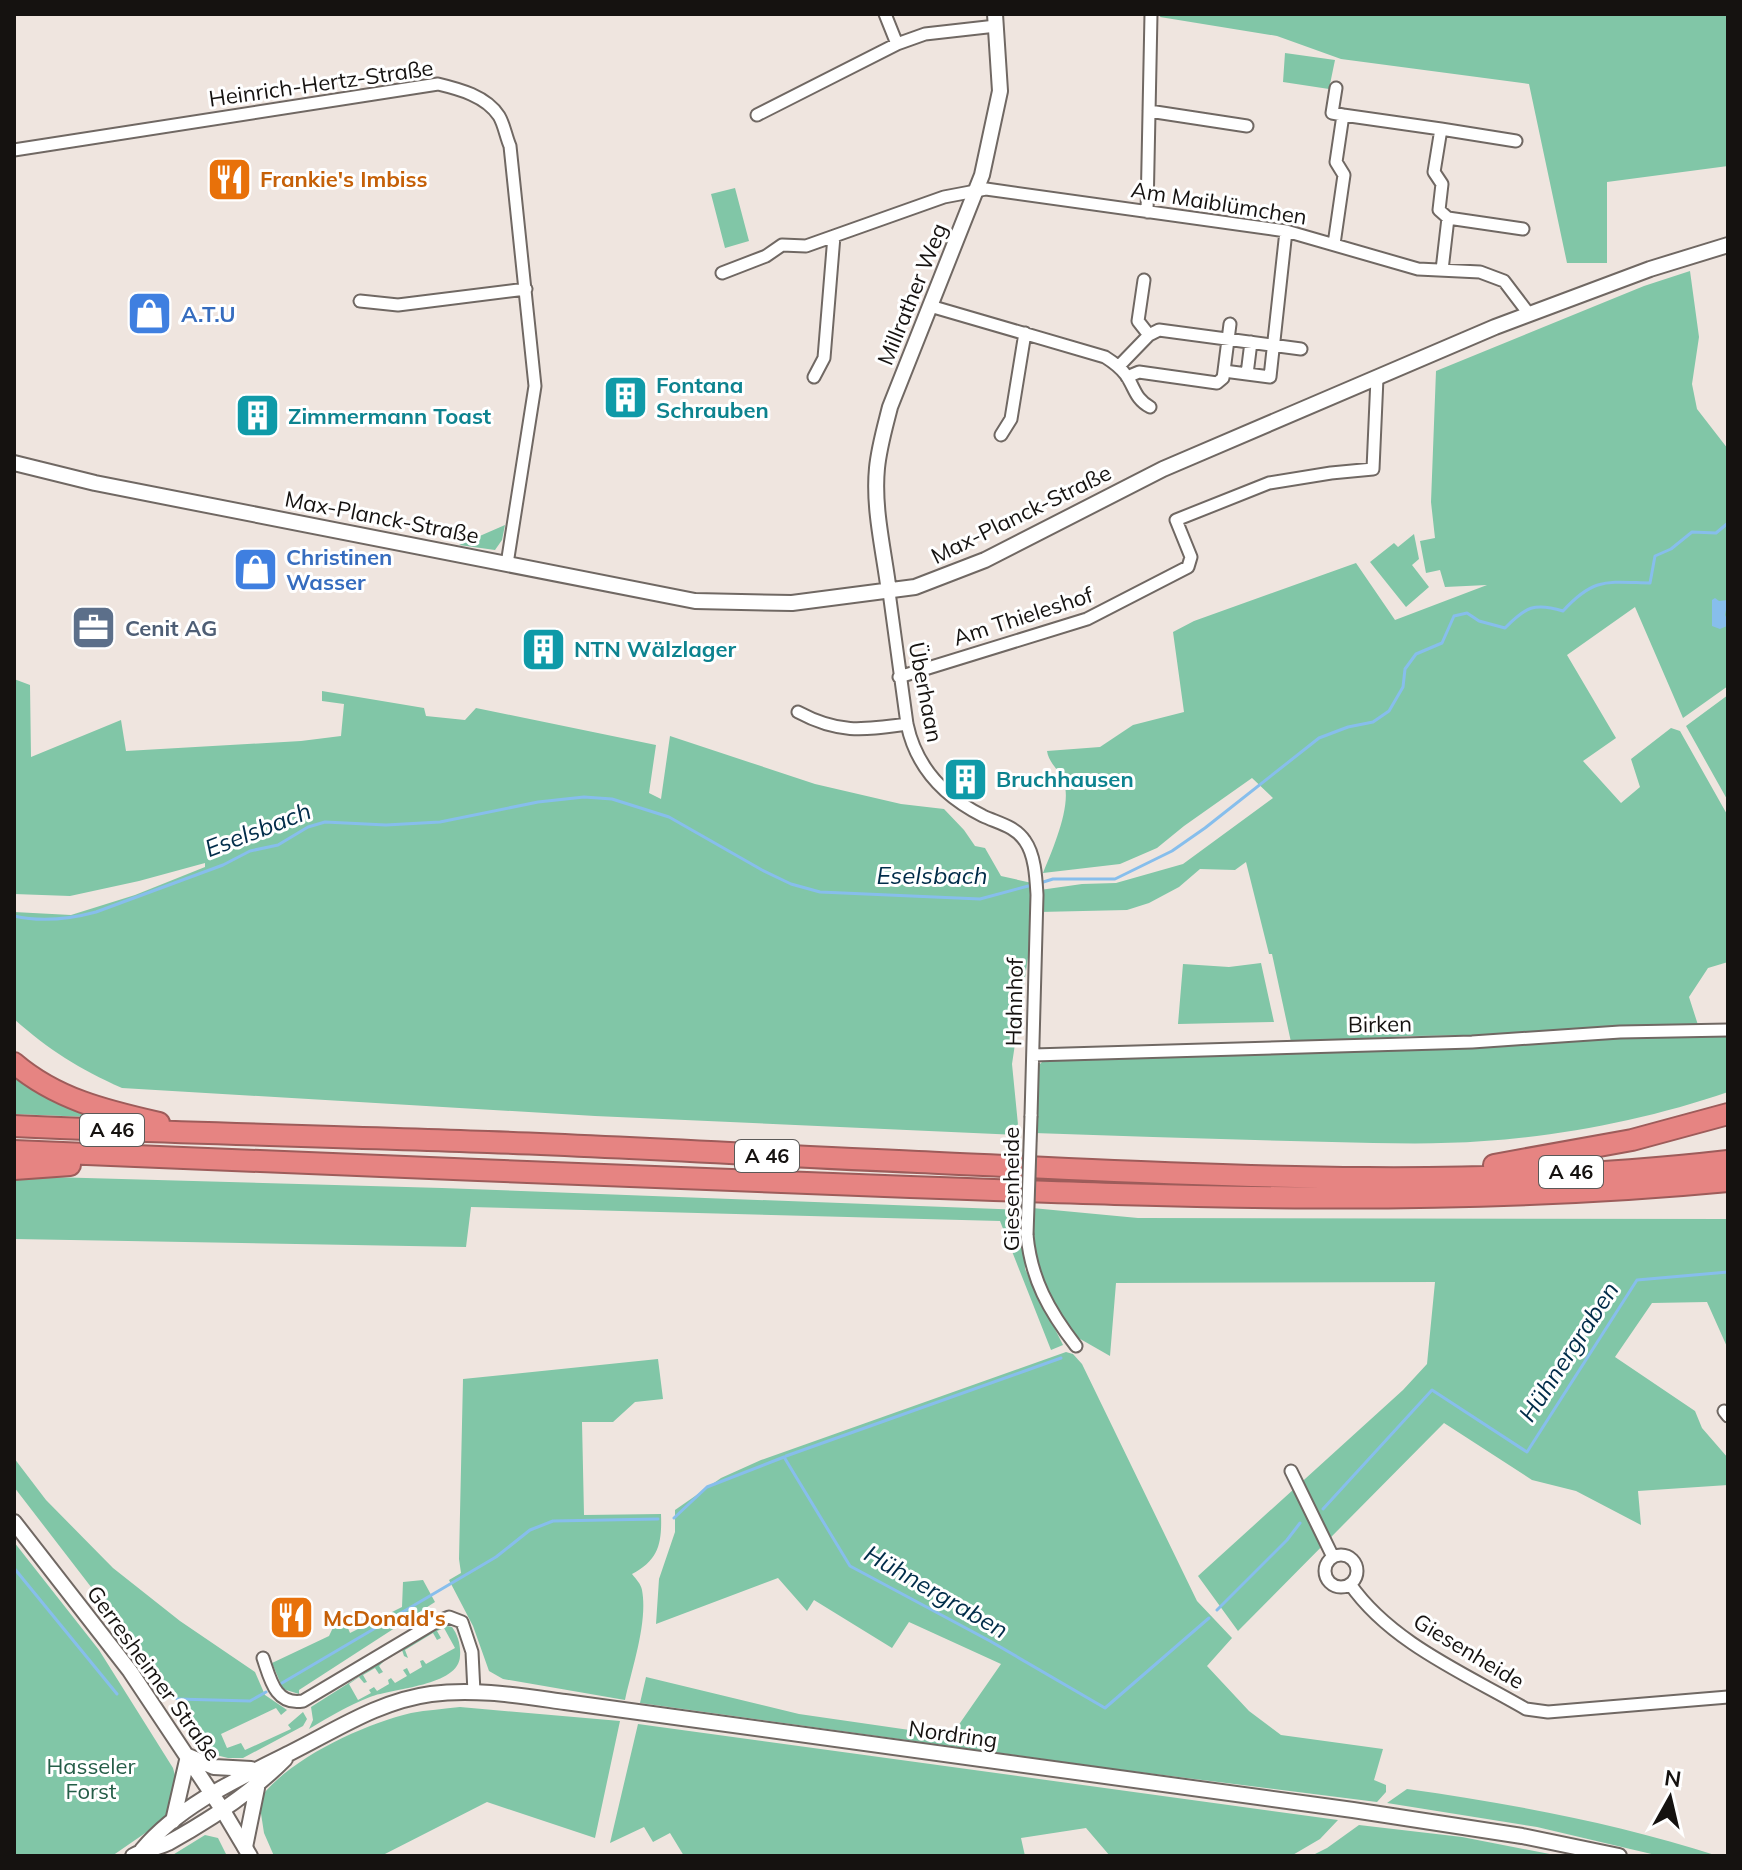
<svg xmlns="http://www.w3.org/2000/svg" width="1742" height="1870" viewBox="0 0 1742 1870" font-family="Mulish,sans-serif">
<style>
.green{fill:#81c6a7}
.water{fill:#87beec}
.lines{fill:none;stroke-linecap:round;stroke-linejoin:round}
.stream{stroke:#87beec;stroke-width:3}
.minor-casing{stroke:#706863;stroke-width:15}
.tertiary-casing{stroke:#706863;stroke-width:18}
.secondary-casing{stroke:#706863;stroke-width:18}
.motorway-casing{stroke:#9d5c5a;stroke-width:24}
.minor{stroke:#fff;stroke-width:11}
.tertiary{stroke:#fff;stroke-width:14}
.secondary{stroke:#fff;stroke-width:14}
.motorway{stroke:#e68482;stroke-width:20}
.minor-bridge-casing{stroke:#706863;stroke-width:15;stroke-linecap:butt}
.minor-bridge{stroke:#fff;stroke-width:11}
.labels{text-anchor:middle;stroke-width:6;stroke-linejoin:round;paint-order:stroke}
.shield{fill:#fff;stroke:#5b5958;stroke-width:2}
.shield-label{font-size:20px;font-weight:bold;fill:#151210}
.street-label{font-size:22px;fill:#151210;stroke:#fff}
.food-label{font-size:22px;font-weight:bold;fill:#c56008;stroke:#fff;text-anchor:start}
.shop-label{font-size:22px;font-weight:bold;fill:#366cbe;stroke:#fff;text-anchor:start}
.culture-label{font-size:22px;font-weight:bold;fill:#0d838f;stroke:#fff;text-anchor:start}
.service-label{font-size:22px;font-weight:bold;fill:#4e5e75;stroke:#fff;text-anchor:start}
.park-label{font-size:22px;fill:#255e48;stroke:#fff}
.water-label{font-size:24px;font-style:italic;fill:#002c49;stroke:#fff}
</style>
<rect width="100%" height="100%" fill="#efe5df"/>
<path class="green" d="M1161 14H1728V166L1607 182V263H1567L1529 84 1341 59 1277 36 1160 17Z
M1285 53 1335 60 1329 89 1283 82Z
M735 188 749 241 725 248 711 194Z
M1690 271 1699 337 1692 384 1697 409 1728 449V686L1683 718 1635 607 1567 655 1616 738 1583 761 1621 803 1640 787 1631 759 1671 728 1680 731 1728 816V962L1708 968 1689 997 1698 1025 1505 1035 1410 1036 1291 1042 1272 954H1269L1246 862 1235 870 1200 869 1179 887 1149 903 1127 910 1039 912 1040 890 1082 884 1116 883 1183 864 1273 798 1252 778 1184 826 1157 848 1120 864 1043 873C1052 851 1072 806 1064 783 1060 770 1049 764 1047 751L1100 747 1133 725 1184 712 1173 632 1194 621 1356 563 1395 620 1487 585 1445 587 1440 570 1426 573 1420 541 1435 538 1431 502 1436 371 1644 286Z
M505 525 502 540 495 550 459 545Z
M1414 534 1419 559 1412 565 1429 587 1406 607 1370 562 1394 543 1398 547Z
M14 679 30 685 31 757 121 720 126 751 301 741 341 736 344 704 322 701V691L424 708 426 716 465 720 476 708 656 745 649 793 661 799 670 736 815 784 901 804 944 809 964 830 975 846 985 848 1001 876 1032 883 1029 951 1012 1064 1019 1135 595 1116 122 1088C79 1069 49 1050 14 1019V912L71 915 135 895 205 867V863L139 881 70 896 14 894Z
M1728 695V801L1686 726Z
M1261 963 1274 1022 1178 1024 1183 964 1229 967Z
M1728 1034V1092C1653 1118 1563 1136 1484 1141 1433 1145 1382 1143 1332 1142 1232 1140 1133 1136 1034 1133L1038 1066 1046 1058 1610 1036Z
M14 1069 89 1111 88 1117 14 1114Z
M14 1176 442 1188 1023 1210 1025 1269 1063 1345 1051 1350 1000 1221 471 1207 466 1247 14 1239Z
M1032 1208 1138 1218 1728 1219V1349L1707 1302 1652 1303 1615 1357 1695 1411 1702 1428 1728 1458V1485L1638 1491 1641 1525 1576 1491 1532 1480 1444 1423 1238 1631 1198 1576 1403 1390 1427 1364 1435 1282 1116 1283 1110 1356 1075 1336 1048 1294 1032 1245Z
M1066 1352 1073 1354 1082 1364 1197 1601 1232 1638 1207 1666 1249 1711 1281 1735 1383 1749 1374 1780 1386 1785V1792L1377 1802 1115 1769 640 1703 646 1677 799 1714 951 1736 1001 1664 909 1622 892 1648 814 1600 807 1611 778 1578 656 1624 659 1579 675 1532V1510L721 1478 761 1460Z
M658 1359 663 1399 635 1402 613 1422H582L584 1515 661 1514C662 1543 659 1560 632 1574 636 1579 641 1584 642 1590 648 1622 632 1668 625 1700L503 1679 489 1671 473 1626 449 1580 461 1573 459 1559 463 1379Z
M14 1458 46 1500 113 1568 180 1621 255 1672 265 1695 287 1710 281 1715 276 1708 221 1734 227 1748 241 1743 245 1750 291 1729 288 1725 303 1712 307 1719 303 1726 243 1758H228L216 1755 185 1709 14 1487Z
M14 1542 99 1650 173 1768 176 1779 173 1805 167 1816 154 1827 112 1856H14Z
M423 1580 435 1602 299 1690V1694L283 1689 272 1663 329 1636 341 1611 350 1633 402 1607 403 1582Z
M442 1625 452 1627C458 1635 461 1646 460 1656 459 1686 393 1688 370 1697 349 1705 329 1717 309 1729L313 1720 311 1707 385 1660 379 1666 383 1672 379 1674 375 1668 363 1675 367 1682 364 1683 359 1677 349 1684 358 1700 371 1693 369 1690 374 1687 377 1691 389 1684 388 1680 391 1678 395 1683 407 1676 403 1670 407 1668 410 1674 422 1667 420 1661 423 1660 426 1664 455 1648 444 1628 437 1631 441 1638 437 1640 433 1633 405 1650 408 1658 404 1656 402 1650 428 1634 427 1631Z
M460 1707 620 1721 595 1838 487 1802 381 1856H274L264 1833 260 1807 255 1805C283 1761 361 1725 411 1713 427 1710 444 1709 460 1707Z
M638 1724 1338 1820 1320 1839 1291 1856H1110L1086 1828 1021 1838 1025 1856H684L670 1833 653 1842 644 1827 610 1843Z
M1407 1789C1513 1804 1616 1823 1718 1856H1660L1537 1827 1387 1803Z
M1359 1825 1462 1837 1560 1856H1311L1327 1848Z
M205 1835 218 1838 227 1856H171Z"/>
<path class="water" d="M1715 598 1719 601 1728 600 1725 615 1728 621 1727 626 1720 629 1712 626V600Z"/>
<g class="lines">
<path class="stream" d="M1040 883 1053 879H1115L1172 851 1205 828 1319 738 1348 727 1373 722 1389 711 1403 687 1405 669 1416 654 1442 643 1454 616 1467 613 1479 621 1505 628C1526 607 1534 602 1563 611 1594 577 1607 582 1650 583L1655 556 1671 549 1692 532 1716 533 1728 523
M14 916C40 922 70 919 96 912L223 865 250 851 278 845 308 827 325 822 386 825 440 822 538 802 584 797 612 799 669 817 762 870 791 884 820 892 980 899 1032 885
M786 1456 1061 1358
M1323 1509 1432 1390 1527 1452 1637 1280 1728 1272
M674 1518 707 1487 784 1457 850 1566 990 1641 1105 1708 1209 1618
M14 1568 117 1694
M1217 1610 1287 1540 1300 1523
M282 1683 496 1557 530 1530 553 1521 658 1519
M177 1699 250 1701 266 1692"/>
<defs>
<path id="minor" d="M885 14 897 44
M1336 88 1332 113 1343 115
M1149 111 1247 126
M757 115 897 44 925 34 996 26
M1441 129 1516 141
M14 150 438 84C459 89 486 96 499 116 504 124 506 137 510 146L535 386 507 564
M1147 212 1151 14
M1448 218 1523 229
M1334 244 1344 175 1336 162 1343 115 1441 129 1434 172 1442 184 1439 210 1448 218 1442 270
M722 273 766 256 782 245 806 246 944 197 986 189 1286 231 1418 269 1480 272 1504 281 1529 314
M1144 280 1138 321 1149 335
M360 301 398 305 526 289
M930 306 1105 357C1113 362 1120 367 1126 375 1135 388 1135 399 1150 407
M1230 324 1224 371 1270 377 1286 231
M1119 366 1149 335 1159 330 1301 349
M1247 374 1251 342
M814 377 824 358 834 236
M1127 377 1139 372 1217 383 1223 378 1224 371
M1001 435 1011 419 1025 333
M889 592 907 724C916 767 943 796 983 816 998 823 1015 826 1025 841 1035 855 1036 878 1037 895L1031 1116
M899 677 1087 619 1188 567 1191 557 1176 520 1269 483 1331 473 1373 469 1377 378
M798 712C839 734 863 730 907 724
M1033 1055 1472 1042 1620 1032 1728 1030
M1027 1235C1031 1279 1049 1311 1076 1346
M1724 1411 1728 1416
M1291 1471 1333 1557
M1325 1571a16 16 0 1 1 32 0a16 16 0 1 1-32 0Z
M1350 1584C1391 1643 1466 1674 1526 1709L1548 1712 1728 1697
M263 1658C270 1678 275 1706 303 1701L434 1623 449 1617 462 1622 472 1652 474 1692"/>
<path id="tertiary" d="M14 463 95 483 695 601 792 603 915 587 985 560 1163 469 1495 327 1650 269 1728 245
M889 592C884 551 873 509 877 468 879 447 885 427 890 407L982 175 1000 91 995 14
M222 1809 250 1856"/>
<path id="secondary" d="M14 1522 130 1671 222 1809
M188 1756 214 1767 251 1769
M173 1821 188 1756
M245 1847 257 1788
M142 1850C180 1805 238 1779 290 1753 336 1730 379 1701 431 1694 475 1688 521 1696 565 1702L1353 1810 1522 1836 1619 1856
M133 1856C144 1849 156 1849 168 1843 210 1820 251 1793 285 1759"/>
<path id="motorway" d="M14 1063C56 1099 106 1111 159 1123
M14 1126C172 1133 330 1136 488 1142 631 1147 775 1156 918 1162 1187 1174 1460 1192 1728 1161
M14 1151C313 1163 611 1176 910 1187 1183 1197 1456 1207 1728 1181
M1494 1165 1632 1140 1728 1114
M14 1169 70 1165"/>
</defs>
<use href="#minor" class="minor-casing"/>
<use href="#tertiary" class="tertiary-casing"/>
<use href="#secondary" class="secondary-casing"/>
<use href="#motorway" class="motorway-casing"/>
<use href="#minor" class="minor"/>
<use href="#tertiary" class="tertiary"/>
<use href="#secondary" class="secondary"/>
<use href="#motorway" class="motorway"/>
<defs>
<path id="minor-bridge" d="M1027 1235 1031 1116"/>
</defs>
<use href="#minor-bridge" class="minor-bridge-casing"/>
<use href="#minor-bridge" class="minor-bridge"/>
</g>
<defs>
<symbol id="restaurant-square" viewBox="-11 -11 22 22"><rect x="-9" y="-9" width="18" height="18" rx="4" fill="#e8710a" stroke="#fff"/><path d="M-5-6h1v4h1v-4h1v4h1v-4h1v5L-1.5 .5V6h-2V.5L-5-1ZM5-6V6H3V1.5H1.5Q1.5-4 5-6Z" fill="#fff"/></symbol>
<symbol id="shop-square" viewBox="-11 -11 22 22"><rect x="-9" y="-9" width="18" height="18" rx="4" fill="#3f7fe0" stroke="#fff"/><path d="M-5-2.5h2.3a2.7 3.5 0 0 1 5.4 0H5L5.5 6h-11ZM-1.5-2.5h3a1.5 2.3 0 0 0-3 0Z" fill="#fff"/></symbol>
<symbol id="building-square" viewBox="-11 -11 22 22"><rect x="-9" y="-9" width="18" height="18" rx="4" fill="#0f9aa8" stroke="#fff"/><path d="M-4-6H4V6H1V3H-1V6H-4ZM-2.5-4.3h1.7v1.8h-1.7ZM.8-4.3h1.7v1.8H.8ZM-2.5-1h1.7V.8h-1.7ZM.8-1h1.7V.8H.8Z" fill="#fff"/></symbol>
<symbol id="office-square" viewBox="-11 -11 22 22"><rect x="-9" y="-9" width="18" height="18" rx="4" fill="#5c6f8a" stroke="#fff"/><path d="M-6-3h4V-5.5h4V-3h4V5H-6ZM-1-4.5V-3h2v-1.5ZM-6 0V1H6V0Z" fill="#fff"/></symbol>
</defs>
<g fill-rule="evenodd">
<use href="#restaurant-square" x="204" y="154" width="51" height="51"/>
<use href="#shop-square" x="124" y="288" width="51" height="51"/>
<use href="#building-square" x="600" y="372" width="51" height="51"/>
<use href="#building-square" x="232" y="390" width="51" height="51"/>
<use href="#shop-square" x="230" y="544" width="51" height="51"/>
<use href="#office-square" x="68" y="602" width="51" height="51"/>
<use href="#building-square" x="518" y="624" width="51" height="51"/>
<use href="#building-square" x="940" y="754" width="51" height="51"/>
<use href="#restaurant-square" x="266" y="1592" width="51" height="51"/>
</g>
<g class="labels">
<g class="shield">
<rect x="80" y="1114" width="64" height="32" rx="6"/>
<rect x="735" y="1140" width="64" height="32" rx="6"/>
<rect x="1539" y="1156" width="64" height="32" rx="6"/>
</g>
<g class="shield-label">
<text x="112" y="1137">A 46</text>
<text x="767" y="1163">A 46</text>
<text x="1571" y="1179">A 46</text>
</g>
<g class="street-label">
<text transform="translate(321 83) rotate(-8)" y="8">Heinrich-Hertz-Straße</text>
<text transform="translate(1219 203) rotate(9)" y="8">Am Maiblümchen</text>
<text transform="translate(912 294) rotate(-68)" y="8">Millrather Weg</text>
<text transform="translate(1021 514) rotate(-26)" y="8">Max-Planck-Straße</text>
<text transform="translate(382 517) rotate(11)" y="8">Max-Planck-Straße</text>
<text transform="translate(1023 616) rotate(-18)" y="8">Am Thieleshof</text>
<text transform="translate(926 692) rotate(79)" y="8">Überhaan</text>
<text transform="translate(1014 1002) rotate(-89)" y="8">Hahnhof</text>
<text transform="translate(1380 1024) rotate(-1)" y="8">Birken</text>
<text transform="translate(1011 1189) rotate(-90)" y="8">Giesenheide</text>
<text transform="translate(1469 1651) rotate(31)" y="8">Giesenheide</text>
<text transform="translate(154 1673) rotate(54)" y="8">Gerresheimer Straße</text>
<text transform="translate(953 1734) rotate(8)" y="8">Nordring</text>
</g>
<g class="food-label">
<text x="260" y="187">Frankie's Imbiss</text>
<text x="323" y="1626">McDonald's</text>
</g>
<g class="shop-label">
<text x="181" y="322">A.T.U</text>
<text x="286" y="565">Christinen<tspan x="286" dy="25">Wasser</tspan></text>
</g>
<g class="culture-label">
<text x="656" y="393">Fontana<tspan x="656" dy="25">Schrauben</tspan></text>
<text x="288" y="424">Zimmermann Toast</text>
<text x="574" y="657">NTN Wälzlager</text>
<text x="996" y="787">Bruchhausen</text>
</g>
<g class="service-label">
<text x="125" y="636">Cenit AG</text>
</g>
<g class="park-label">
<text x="91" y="1774">Hasseler<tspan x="91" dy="25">Forst</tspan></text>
</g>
<g class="water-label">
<text transform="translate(258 830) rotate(-21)" y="8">Eselsbach</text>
<text x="932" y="884">Eselsbach</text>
<text transform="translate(1569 1352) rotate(-57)" y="8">Hühnergraben</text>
<text transform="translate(936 1592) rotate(30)" y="8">Hühnergraben</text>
</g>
</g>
<rect width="1742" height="1870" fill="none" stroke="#151210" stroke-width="32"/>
<g transform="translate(1670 1798) rotate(8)" stroke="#ffffff" stroke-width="6" paint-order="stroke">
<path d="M0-6L14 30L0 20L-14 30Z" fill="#151210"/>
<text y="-12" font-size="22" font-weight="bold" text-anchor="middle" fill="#151210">N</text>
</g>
</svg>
